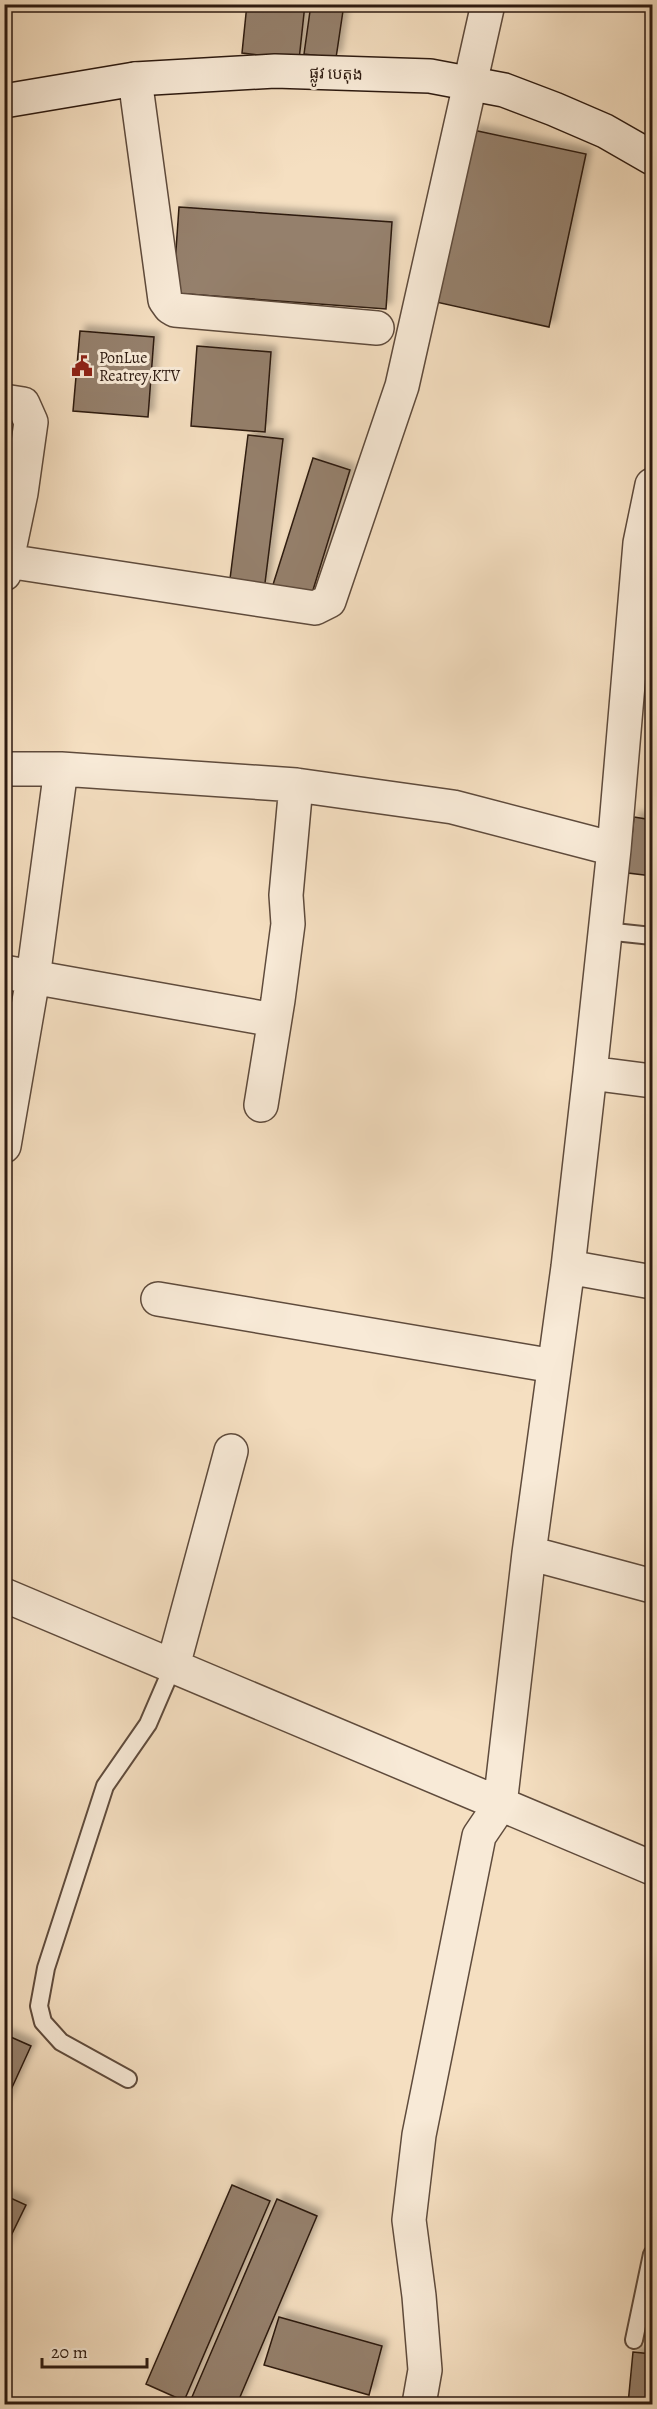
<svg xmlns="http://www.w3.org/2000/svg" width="657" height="2409" viewBox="0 0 657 2409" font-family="Alegreya,'Noto Sans Khmer',serif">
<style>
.building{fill:#95806c;stroke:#2d1a10;stroke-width:1.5;filter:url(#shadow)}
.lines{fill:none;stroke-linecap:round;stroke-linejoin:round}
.lane-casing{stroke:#5f4b3c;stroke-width:20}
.street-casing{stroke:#5f4b3c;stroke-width:36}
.secondary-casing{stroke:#2d1a10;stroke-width:36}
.lane{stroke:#f8ead7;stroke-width:16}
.street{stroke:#f8ead7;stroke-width:33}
.secondary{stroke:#f8ead7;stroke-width:33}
.labels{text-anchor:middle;stroke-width:6;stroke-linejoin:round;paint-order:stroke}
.street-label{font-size:16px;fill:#2d1a10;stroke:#f8ead7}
.poi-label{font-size:16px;fill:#2d1a10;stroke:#f8ead7;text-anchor:start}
</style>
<defs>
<filter id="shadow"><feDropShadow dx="5.5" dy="-5.5" stdDeviation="3" flood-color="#0004"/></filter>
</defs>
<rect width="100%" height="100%" fill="#f5dfc1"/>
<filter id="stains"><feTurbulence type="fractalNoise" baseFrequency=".00333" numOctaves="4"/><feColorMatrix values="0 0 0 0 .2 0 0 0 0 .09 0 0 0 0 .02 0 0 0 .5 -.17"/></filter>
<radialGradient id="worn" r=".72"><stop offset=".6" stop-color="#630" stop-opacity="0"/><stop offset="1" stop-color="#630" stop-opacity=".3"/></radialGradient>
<path class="building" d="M247 4H305L299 60 242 53Z
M311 4H344L336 58 304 54Z
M473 130 586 154 549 327 436 302Z
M179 207 392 222 386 309 173 293Z
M80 331 154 337 148 417 73 411Z
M197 346 271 352 265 432 191 426Z
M248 435 283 439 264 591 229 587Z
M313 458 350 470 309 603 271 591Z
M634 817 652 820V876L628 873Z
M4 2034 31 2046 4 2105Z
M232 2185 270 2201 184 2401 146 2384Z
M4 2195 26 2205 4 2250Z
M277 2199 317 2216 237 2404H189Z
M279 2317 382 2346 369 2395 264 2365Z
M633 2352 652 2354V2404H628Z"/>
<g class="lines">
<defs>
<path id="lane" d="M605 931 652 936
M128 2079 61 2042 43 2022 39 2006 46 1968 105 1786 148 1724 173 1666
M634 2340 652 2254"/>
<path id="street" d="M135 79 165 300 170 307 175 310 377 328
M4 401 23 404 31 422 21 493 4 574
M7 561 315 608 329 601 402 386 488 4
M4 769H61L296 785 453 807 614 849
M4 972 274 1020
M590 1073 652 1081
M261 1105 278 1000 288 924 286 895 296 785
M4 1146 33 978 61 769
M568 1267 652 1282
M158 1299 554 1366
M529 1553 652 1586
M4 1595 652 1868
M173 1666 231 1451
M419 2404 425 2370 419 2296 409 2220 419 2135 479 1836 500 1805 529 1553 568 1267 590 1073 614 849 640 543 652 485"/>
<path id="secondary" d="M4 101 135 79 275 71 430 76 504 90 554 109 605 131 652 158"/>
</defs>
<use href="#lane" class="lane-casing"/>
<use href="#street" class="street-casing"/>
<use href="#secondary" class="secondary-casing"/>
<use href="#lane" class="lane"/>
<use href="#street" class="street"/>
<use href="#secondary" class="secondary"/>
</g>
<defs>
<symbol id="civic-bare" viewBox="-9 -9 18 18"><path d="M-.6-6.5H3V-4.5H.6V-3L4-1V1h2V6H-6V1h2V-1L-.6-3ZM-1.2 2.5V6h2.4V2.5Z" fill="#8f2418" stroke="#f8ead7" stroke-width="2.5" paint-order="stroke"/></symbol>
</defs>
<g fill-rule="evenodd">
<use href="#civic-bare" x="67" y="351" width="30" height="30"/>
</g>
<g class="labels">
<g class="street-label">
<text transform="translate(336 73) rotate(2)" y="6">ផ្លូវ បេតុង</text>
</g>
<g class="poi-label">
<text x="99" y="363">PonLue<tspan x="99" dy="18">Reatrey KTV</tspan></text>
</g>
</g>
<rect width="657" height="2409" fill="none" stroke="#f5dfc1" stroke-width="24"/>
<rect x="6" y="6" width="645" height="2397" fill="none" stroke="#2d1a10" stroke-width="3"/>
<rect x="12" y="12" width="633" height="2385" fill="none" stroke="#2d1a10" stroke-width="1.5"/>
<path d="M42 2358v9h105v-9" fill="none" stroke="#2d1a10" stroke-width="3"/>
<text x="51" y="2358" font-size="18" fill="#2d1a10" stroke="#f8ead7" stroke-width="4.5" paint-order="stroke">20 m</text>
<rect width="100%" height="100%" filter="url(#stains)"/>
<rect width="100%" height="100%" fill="url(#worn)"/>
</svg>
